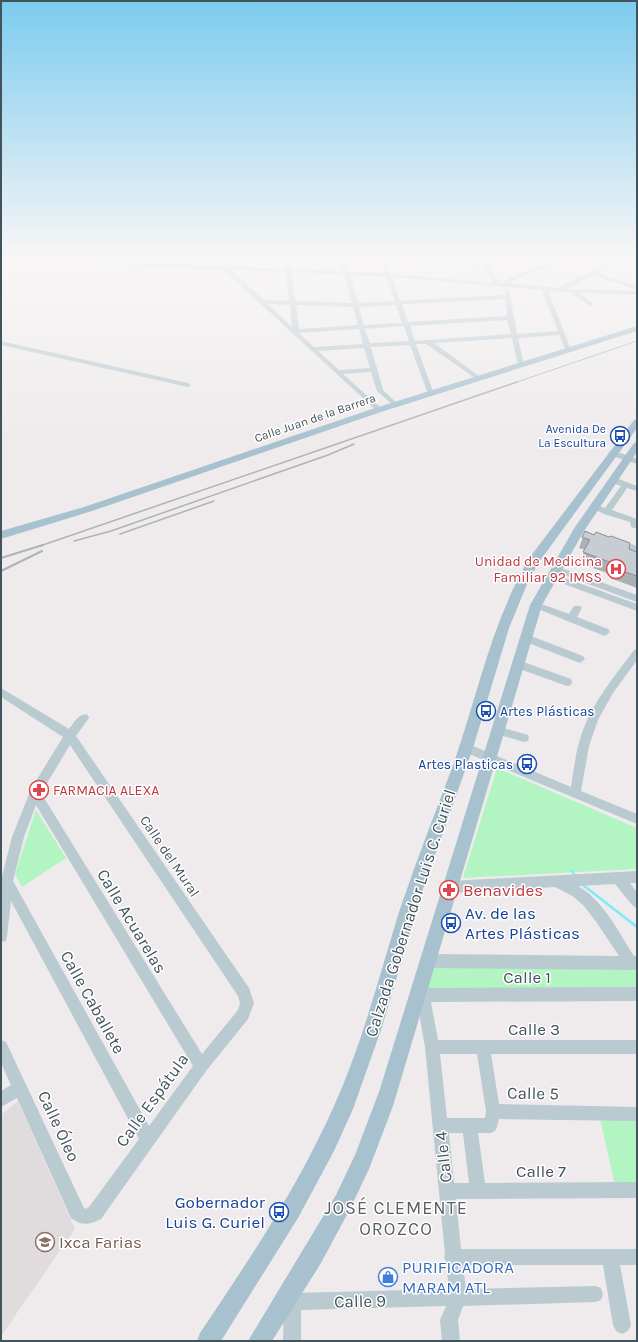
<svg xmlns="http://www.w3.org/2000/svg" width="638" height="1342" viewBox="0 0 638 1342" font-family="Karla,sans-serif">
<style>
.education{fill:#e0dcde}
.green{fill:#b3f4c3}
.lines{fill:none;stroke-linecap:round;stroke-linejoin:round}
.stream{stroke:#7aeef6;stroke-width:2.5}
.minor{fill:#bacad1;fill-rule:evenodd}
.major{fill:#a7c1cf;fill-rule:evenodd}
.rail-far2{stroke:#adb3b8;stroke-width:1}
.rail-far1{stroke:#adb3b8;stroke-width:1.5}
.rail{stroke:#adb3b8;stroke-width:2}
.wall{fill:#abb0b5}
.building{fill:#c7cdd2;stroke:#8b9093}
.labels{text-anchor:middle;stroke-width:3;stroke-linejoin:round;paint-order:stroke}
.far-street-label{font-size:12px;fill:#42535b;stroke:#fff}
.far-transit-label{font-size:12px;fill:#164399;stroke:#fff;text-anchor:end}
.health-label{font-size:14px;fill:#be3a42;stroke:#fff;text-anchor:end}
.transit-label{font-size:14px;fill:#164399;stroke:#fff;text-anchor:start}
.street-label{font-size:14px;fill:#42535b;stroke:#fff}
.near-health-label{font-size:17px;fill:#be3a42;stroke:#fff;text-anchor:start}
.near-street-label{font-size:17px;fill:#42535b;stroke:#fff}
.near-transit-label{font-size:17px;fill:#164399;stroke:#fff;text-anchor:start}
.near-education-label{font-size:17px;fill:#785e54;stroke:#fff;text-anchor:start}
.near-shop-label{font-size:17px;fill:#366cbe;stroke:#fff;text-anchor:start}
.near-neighbourhood-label{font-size:18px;letter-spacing:1px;fill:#585e62;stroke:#fff}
</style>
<rect width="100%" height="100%" fill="#efebec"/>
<path class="education" d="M18 1101 75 1229 1 1336V1115Z"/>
<path class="green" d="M497 768 637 828V869L463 878Z
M36 810 66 858 22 887 15 874Z
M428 962 637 965V993L428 994Z
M599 1114H637V1190H616Z"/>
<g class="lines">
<path class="stream" d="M572 871 574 874
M583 885 637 927"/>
<path class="minor" d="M40 255H59L134 262 221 266 209 255H215L227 266 244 267 247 255H253L249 267 285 269 283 255H289L291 269 343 271 338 255H384L481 262 477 255H483L487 262 507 255H515L488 265 499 283H503L507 279 550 261 534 255H542L555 259 564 255H572L509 283 558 288 616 258 608 255H617L637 261V265L621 260 597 273 637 286V290L593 275 566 289 637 291V295L578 292 592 303 593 304 590 306 570 292 548 291 571 350 566 351 559 335 518 338 524 365 521 367 518 365 512 338 434 343 480 377V379L478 380 426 344H416L434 394 431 396 428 394 410 345 371 347 383 390 398 404V406H394L377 391 371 372 343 374 381 408 382 410 378 412 224 270 134 266 43 257ZM344 257 380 259 385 273 349 272ZM385 259 483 266 493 283 390 274ZM231 270 285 272 289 301 264 300ZM291 272 344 275 352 303 295 301ZM350 275 386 277 395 301 358 303ZM392 277 542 290 558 331 517 334 509 290H505V295L400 301ZM505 299 507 316 408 322 402 304ZM268 304 290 305 292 327ZM296 305 353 307 358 325 299 329ZM396 305 402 323 364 325 359 307ZM507 320 511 334 415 341 410 326ZM404 326 409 341 370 343 365 329ZM359 329 363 344 314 347 299 333ZM364 348 370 368 339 370 318 351Z
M1 341 188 383 191 385 188 387 1 345Z
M609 451H615L637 459V464L609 455Z
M610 478H616L637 486V491L627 488 612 510 637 519V529L631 527 630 522 604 514 590 507 594 504 605 508 621 486 610 482Z
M618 540 637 546V552L615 545 614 543Z
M556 566 637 595V602L553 571 552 569Z
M551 573 637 604V611L548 578 547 576Z
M536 602 569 614 574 606H580L582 608 577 617 608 629 610 632 605 636 602 635 533 607 531 605Z
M526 634 583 656 585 659 580 663 523 641 521 638 523 635Z
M637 649V660L613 693 598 720 589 746 581 791 637 814V824L462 751 461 748 462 745 466 743 571 787C574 768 576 748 583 730 594 700 615 676 634 650Z
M518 660 571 679 572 682 571 685 567 686 514 667 513 664 514 661Z
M1 688 69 729C74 723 79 712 88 715L89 718 76 736 249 988 254 1003 248 1019 206 1071 101 1219C90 1225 81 1226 71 1218L17 1098 1 1107V1091L11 1085 1 1063V1040L6 1042 83 1206 85 1209 89 1207 139 1139 11 901 7 936 6 941 1 942V880L12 837 31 789 63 737 1 697ZM70 745 238 996 240 1003 238 1010 202 1054 41 793ZM36 805 193 1066 149 1126 13 881 24 837Z
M497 726 528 735 529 738 528 741 524 742 493 733 492 730 493 727Z
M637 871V883H630L637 892V908L633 906 615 884 578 886C604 901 619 933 634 956H637V970L428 968 423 966 421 961 423 956 428 954 619 956 597 923 584 906 574 897 555 887 450 893 446 891 444 887 446 883 450 881Z
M637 987V1001L431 1002 438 1040H637V1054H491L499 1104 637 1107V1121L499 1119 496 1130 491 1133H478L485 1183 637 1182V1198L456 1199 461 1249H637V1265H620L631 1325 628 1331 622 1334 616 1331 613 1325 603 1265H463L466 1289 595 1286 601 1288 603 1294 601 1300 595 1302 463 1306 458 1320 460 1341H442L440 1320 446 1306 301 1310V1341H283L284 1302 287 1296 293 1293 449 1289 446 1263 444 1257 445 1254 425 1047 417 1002 412 1000 410 995 412 990 417 988ZM440 1054H477L486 1111 485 1118H447ZM449 1133H463L469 1183H454Z"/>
<path class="major" d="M637 326V331L381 412 92 511 1 539V531L84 507 375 408Z
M637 419V428L539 562 528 582 509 628 473 748 423 889 382 1027 353 1109 334 1151 298 1218 221 1341H197L200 1333C249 1260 298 1187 334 1106 362 1044 379 977 399 912 415 864 434 816 452 768 477 698 491 622 530 557L634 420Z
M637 442V452L584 531 542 605 393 1106 369 1169 350 1209 321 1263 272 1341H248L336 1195 355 1155 379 1092 530 605 575 527 634 443Z"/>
<path class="rail-far2" d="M514 383 637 341"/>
<path class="rail-far1" d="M120 534 214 501
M74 541 111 531 328 455 354 444
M40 546 517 382"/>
<path class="rail" d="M1 558 43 545
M1 571 42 551"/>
</g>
<path class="wall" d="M585 531 637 552V588L610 578V574L579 563 585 550 579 548Z"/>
<path class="building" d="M585 531 594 535 596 532 609 537 611 536 630 543 629 549 637 552V576L614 568 615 564 583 552 590 540 582 537Z"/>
<linearGradient id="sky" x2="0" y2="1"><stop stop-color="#7ccbee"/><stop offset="0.58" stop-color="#f8f6f6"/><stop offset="1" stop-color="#f8f6f6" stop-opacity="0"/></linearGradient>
<rect width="638" height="443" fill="url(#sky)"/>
<defs>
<symbol id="bus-ring" viewBox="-11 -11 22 22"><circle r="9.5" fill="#fff" stroke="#1a4fb4" stroke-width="1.5"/><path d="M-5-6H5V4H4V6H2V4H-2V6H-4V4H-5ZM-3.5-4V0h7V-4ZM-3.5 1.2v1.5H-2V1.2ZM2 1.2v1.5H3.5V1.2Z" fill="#1a4fb4"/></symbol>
<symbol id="hospital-ring" viewBox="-11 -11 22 22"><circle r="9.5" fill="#fff" stroke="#e0444e" stroke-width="1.5"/><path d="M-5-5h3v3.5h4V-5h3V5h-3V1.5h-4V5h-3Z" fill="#e0444e"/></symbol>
<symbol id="pharmacy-ring" viewBox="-11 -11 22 22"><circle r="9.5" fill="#fff" stroke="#e0444e" stroke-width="1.5"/><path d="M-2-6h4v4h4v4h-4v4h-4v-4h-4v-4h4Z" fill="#e0444e"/></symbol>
<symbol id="school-ring" viewBox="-11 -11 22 22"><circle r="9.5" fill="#fff" stroke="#8d6e63" stroke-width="1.5"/><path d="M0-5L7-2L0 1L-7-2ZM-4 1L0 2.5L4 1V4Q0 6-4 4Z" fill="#8d6e63"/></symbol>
<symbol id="shop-ring" viewBox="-11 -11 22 22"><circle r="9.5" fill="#fff" stroke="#3f7fe0" stroke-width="1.5"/><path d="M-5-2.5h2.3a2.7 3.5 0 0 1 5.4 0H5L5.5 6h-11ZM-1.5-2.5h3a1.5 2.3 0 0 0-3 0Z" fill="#3f7fe0"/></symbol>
</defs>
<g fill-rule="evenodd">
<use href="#bus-ring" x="609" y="425" width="22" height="22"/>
<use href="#hospital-ring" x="605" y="558" width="22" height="22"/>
<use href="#bus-ring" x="475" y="700" width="22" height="22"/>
<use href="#bus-ring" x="516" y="753" width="22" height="22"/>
<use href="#pharmacy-ring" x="28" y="779" width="22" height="22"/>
<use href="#pharmacy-ring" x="438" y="879" width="22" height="22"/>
<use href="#bus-ring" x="440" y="912" width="22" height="22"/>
<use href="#bus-ring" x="268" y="1201" width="22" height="22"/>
<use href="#school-ring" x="34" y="1231" width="22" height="22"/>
<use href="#shop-ring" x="377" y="1266" width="22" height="22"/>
</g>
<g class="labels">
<g class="far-street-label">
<text transform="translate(315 418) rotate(-19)" y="4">Calle Juan de la Barrera</text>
</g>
<g class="far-transit-label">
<text x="606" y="433">Avenida De<tspan x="606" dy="14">La Escultura</tspan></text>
</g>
<g class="health-label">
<text x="602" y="566">Unidad de Medicina<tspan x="602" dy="16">Familiar 92 IMSS</tspan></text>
<text x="53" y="795" text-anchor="start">FARMACIA ALEXA</text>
</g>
<g class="transit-label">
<text x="500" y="716">Artes Plásticas</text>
<text x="513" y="769" text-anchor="end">Artes Plasticas</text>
</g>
<g class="street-label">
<text transform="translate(170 856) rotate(56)" y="5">Calle del Mural</text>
</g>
<g class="near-health-label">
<text x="463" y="896">Benavides</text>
</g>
<g class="near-street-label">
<text transform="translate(410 913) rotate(-72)" y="6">Calzada Gobernador Luis C. Curiel</text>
<text transform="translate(132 921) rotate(59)" y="6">Calle Acuarelas</text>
<text x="527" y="983">Calle 1</text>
<text transform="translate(93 1002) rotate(61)" y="6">Calle Caballete</text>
<text x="534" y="1035">Calle 3</text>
<text transform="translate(533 1093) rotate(1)" y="6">Calle 5</text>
<text transform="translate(152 1100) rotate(-54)" y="6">Calle Espátula</text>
<text transform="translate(59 1126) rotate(65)" y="6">Calle Óleo</text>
<text transform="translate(443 1157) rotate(-96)" y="6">Calle 4</text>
<text x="541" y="1177">Calle 7</text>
<text transform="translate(360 1301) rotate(-1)" y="6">Calle 9</text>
</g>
<g class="near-transit-label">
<text x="465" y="919">Av. de las<tspan x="465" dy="20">Artes Plásticas</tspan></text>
<text x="265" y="1208" text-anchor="end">Gobernador<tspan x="265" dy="20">Luis G. Curiel</tspan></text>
</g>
<g class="near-education-label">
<text x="59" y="1248">Ixca Farias</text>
</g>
<g class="near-shop-label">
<text x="402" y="1273">PURIFICADORA<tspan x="402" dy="20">MARAM ATL</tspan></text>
</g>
<g class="near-neighbourhood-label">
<text x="396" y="1214">JOSÉ CLEMENTE<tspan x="396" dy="21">OROZCO</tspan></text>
</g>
</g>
<rect width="638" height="1342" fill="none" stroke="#42535b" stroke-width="4"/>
</svg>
